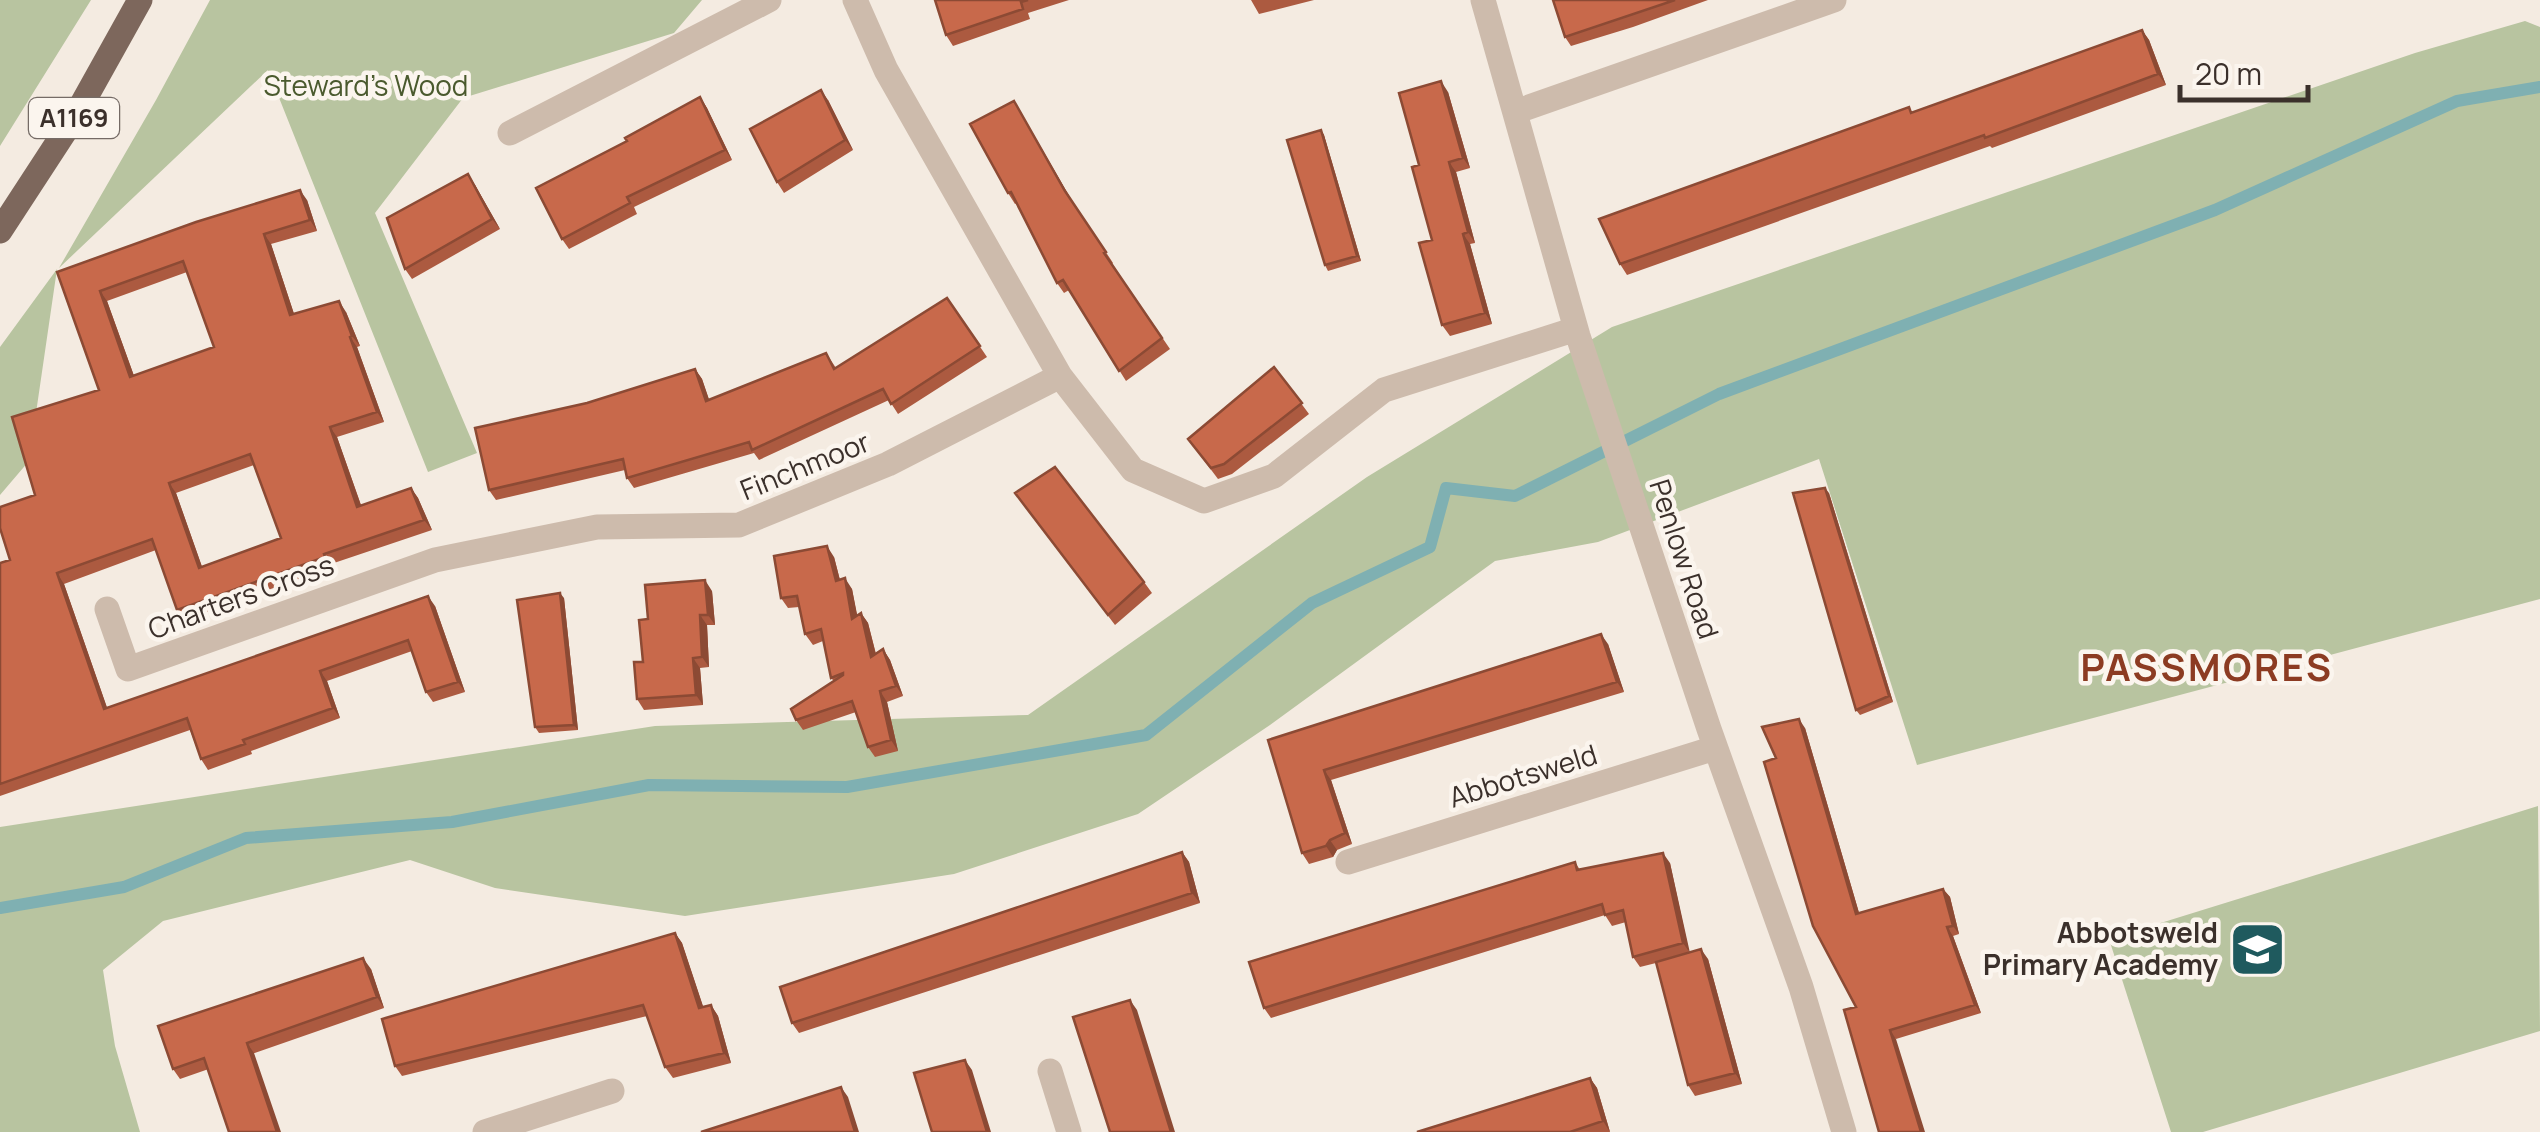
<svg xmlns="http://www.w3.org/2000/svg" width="2540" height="1132" viewBox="0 0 2540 1132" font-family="Manrope,sans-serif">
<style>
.green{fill:#b8c4a0}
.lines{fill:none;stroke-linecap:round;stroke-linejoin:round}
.stream{stroke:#7fb0b2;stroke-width:12}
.minor{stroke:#cdbbac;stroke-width:25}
.major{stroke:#7d675c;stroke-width:25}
.wall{fill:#ac5a40;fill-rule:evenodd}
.shaded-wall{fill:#8c4a34}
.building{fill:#c8694b;stroke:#8c4a34;stroke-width:2.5;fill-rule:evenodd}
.labels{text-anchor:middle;stroke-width:9;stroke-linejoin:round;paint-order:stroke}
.shield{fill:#fbf5ee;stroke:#756b66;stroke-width:2.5}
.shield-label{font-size:25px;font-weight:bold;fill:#3b302b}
.park-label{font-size:28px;fill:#4a5a2e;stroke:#fbf5ee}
.street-label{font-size:28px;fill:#3b302b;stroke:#fbf5ee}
.poi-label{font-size:28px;font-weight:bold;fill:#3b302b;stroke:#fbf5ee;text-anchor:end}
.district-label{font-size:38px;font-weight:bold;letter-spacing:2.5px;fill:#8c3b22;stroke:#fbf5ee}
</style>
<rect width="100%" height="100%" fill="#f4ebe1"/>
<path class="green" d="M0 0H91L0 146Z
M210 0H702L674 33 463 98 375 213 477 453 428 472 268 70 59 268 156 100Z
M2525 21 2540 27V599L1917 765 1819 459 1598 542 1495 561 1270 725 1138 814 954 874 685 916 495 888 410 860 163 921 103 970 115 1046 140 1132H0V827L655 726 1028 715 1367 477 1612 327 2415 53Z
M57 269 29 461 0 495V347Z
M2538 806 2540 1031 2203 1132H2171L2109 939Z"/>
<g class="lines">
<path class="stream" d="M0 908 124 887 246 838 452 822 649 785 847 787 1146 735 1312 603 1430 547 1446 488 1515 496 1719 394 2215 210 2457 101 2540 87"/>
<path class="minor" d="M855 0 886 70 1060 376 1133 470 1204 501 1274 476 1384 390 1576 329
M1483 0 1578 336 1709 729 1801 987 1844 1132
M1515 112 1834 0
M510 133 769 0
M107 609 128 669 435 560 597 527 739 525 888 464 1060 376
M1348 862 1715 748
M1050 1071 1069 1132
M485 1132 612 1091"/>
<path class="major" d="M0 231 77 113 140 0"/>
</g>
<path class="wall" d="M935 0H1069L1028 13 1030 19 953 46 946 35Z
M1251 0H1314L1259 14Z
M1553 0H1708L1633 27 1571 46 1565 37Z
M2142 30 2149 40 2166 85 1992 148 1990 146 1627 275 1620 264 1913 113Z
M1448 92 1470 168 1456 172 1475 243 1470 244 1492 324 1450 336 1442 325 1432 240 1419 165Z
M700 97 707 108 732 160 634 207 637 214 569 249 562 239 627 141Z
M828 100 853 150 784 193 777 182Z
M1014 101 1072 201 1113 263 1112 264 1170 349 1126 381 1069 290 1064 293 1057 283 1017 203 1015 204 1008 193Z
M1321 130 1324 135 1361 261 1328 271 1325 265Z
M475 185 500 229 412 279 405 269Z
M307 200 317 231 271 244 294 314 346 312 360 346 357 347 384 422 337 437 361 505 411 488 418 498 432 530 331 564 332 567 184 620 177 610 156 550 64 584 107 708 435 606 465 692 433 702 426 692 412 651 327 681 340 718 251 751 252 754 208 770 201 759 190 730 0 796V563L10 560 35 495 99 390 57 272ZM187 272 214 347 134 376 107 301ZM254 465 281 538 202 567 176 493Z
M947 298 987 357 898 414 889 400 759 460 754 453 634 488 627 478 625 470 496 500 489 490 587 403 695 369 702 379 709 400 826 353 836 368Z
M1274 367 1309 414 1232 474 1218 479 1188 439Z
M1015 493 1144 582 1152 593 1115 625Z
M1829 493 1893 702 1860 715 1856 710Z
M834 557 840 580 852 589 857 616 861 613 868 623 876 654 883 649 890 660 903 696 887 702 898 751 875 757 868 747 856 712 803 730 796 720 834 681 831 678 823 641 813 645 805 634 799 607 788 608 781 598Z
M712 591 715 625H707L709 667 700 668 703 705 644 710 637 699 648 619Z
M564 598 578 730 539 733 535 727Z
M1608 644 1624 692 1331 780 1352 844 1337 850 1333 857 1309 864 1302 853 1268 740Z
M1805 728 1859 913 1943 889 1950 897 1959 934 1953 936 1981 1013 1896 1039 1856 1007 1776 758Z
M1182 852 1189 862 1200 903 799 1033 792 1023Z
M1575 862 1580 870 1670 863 1689 952 1708 959 1742 1084 1695 1096 1688 1085 1656 963 1640 967 1633 957 1626 922 1612 926 1605 915 1271 1018 1264 1008Z
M675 933 682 943 703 1007 711 1005 718 1016 731 1063 673 1078 665 1067 647 1016 402 1076 395 1066Z
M371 969 384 1008 180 1079 173 1069Z
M1590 1078 1597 1088 1610 1132H1417Z"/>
<path class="shaded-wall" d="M2142 30 2149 40 2166 85 2158 74Z
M1441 81 1448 92 1470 168 1463 158Z
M821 90 828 100 853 150 845 140Z
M700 97 707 108 732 160 725 150Z
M1014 101 1072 201 1113 263 1065 191Z
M1321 130 1324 135 1361 261 1357 256Z
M1449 162 1456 172 1475 243 1468 232Z
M468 174 475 185 500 229 492 219Z
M300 190 307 200 317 231 310 220Z
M264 234 271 244 298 326 290 315Z
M1463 234 1470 244 1492 324 1485 313Z
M100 291 107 301 138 387 130 377Z
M339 301 346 312 360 346 352 336Z
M350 337 357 347 384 422 377 412Z
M695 369 702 379 713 411 706 401Z
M330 427 337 437 365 517 357 507Z
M169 483 176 493 206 578 199 568Z
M411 488 418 498 432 530 424 520Z
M1825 488 1829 493 1893 702 1889 696Z
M827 546 834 557 843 592 836 581Z
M57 573 64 584 111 719 104 709Z
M845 578 852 589 860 629 852 619Z
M705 580 712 591 715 625 708 615Z
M560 593 564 598 578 730 574 725Z
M428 596 435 606 465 692 458 682Z
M861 613 868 623 879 667 871 657Z
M700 615 707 625 709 667 702 657Z
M1601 634 1608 644 1624 692 1617 682Z
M883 649 890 660 903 696 896 686Z
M693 658 700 668 703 705 696 695Z
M320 671 327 681 340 718 333 708Z
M880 691 887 702 898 751 891 740Z
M1799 719 1805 728 1862 923 1856 914Z
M1324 770 1331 780 1352 844 1345 833Z
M1330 840 1337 850 1333 857 1326 846Z
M1182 852 1189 862 1200 903 1192 893Z
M1663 853 1670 863 1690 953 1683 943Z
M1943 889 1950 897 1959 934 1953 926Z
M1947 927 1953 936 1981 1013 1975 1005Z
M675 933 682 943 707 1018 699 1008Z
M1701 949 1708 959 1742 1084 1735 1073Z
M363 958 371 969 384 1008 377 997Z
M1130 1000 1137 1010 1175 1132H1171Z
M711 1005 718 1016 731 1063 724 1053Z
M1890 1030 1896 1039 1925 1132H1921Z
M247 1043 254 1053 281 1132H277Z
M965 1060 972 1070 991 1132H987Z
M1590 1078 1597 1088 1610 1132 1603 1121Z
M841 1087 848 1097 859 1132H855Z"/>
<path class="building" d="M935 0H1028L1021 2 1023 9 946 35Z
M1553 0H1675L1565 37Z
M2142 30 2158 74 1985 138 1984 135 1620 264 1599 219 1909 107 1911 113Z
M1441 81 1463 158 1449 162 1468 232 1463 234 1485 313 1442 325 1419 243 1432 240 1412 167 1419 165 1399 93Z
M821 90 845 140 777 182 750 129Z
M700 97 725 150 627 197 630 203 562 239 536 188 627 141 625 138Z
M1014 101 1065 191 1106 252 1104 253 1162 338 1119 371 1063 280 1057 283 1011 192 1008 193 970 124Z
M1321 130 1357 256 1325 265 1287 140Z
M468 174 492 219 405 269 387 218Z
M300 190 310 220 264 234 290 315 339 301 352 336 350 337 377 412 330 427 357 507 411 488 424 520 324 554 325 557 177 610 152 539 57 573 104 709 428 596 458 682 426 692 408 640 320 671 333 708 243 740 245 744 201 759 187 718 0 784V563L10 560 0 528V507L35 495 12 417 99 390 57 272 196 222ZM183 261 214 347 130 377 100 291ZM250 454 281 538 199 568 169 483Z
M947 298 980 346 891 404 883 389 752 450 749 442 627 478 623 459 489 490 475 428 587 403 695 369 706 401 826 353 834 369Z
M1274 367 1302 403 1224 464 1211 468 1188 439Z
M1055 467 1144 582 1108 615 1015 493Z
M1825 488 1889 696 1856 710 1793 493Z
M827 546 836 581 845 578 852 619 861 613 871 657 883 649 896 686 880 691 891 740 868 747 852 701 796 720 791 709 843 675V673L831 678 821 629 805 634 797 596 781 598 774 556Z
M705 580 708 615H700L702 657 693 658 696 695 637 699 634 662H643L639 620 648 619 645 585Z
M560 593 574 725 535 727 517 600Z
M1601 634 1617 682 1324 770 1345 833 1330 840 1326 846 1302 853 1268 740Z
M1799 719 1856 914 1943 889 1953 926 1947 927 1975 1005 1890 1030 1921 1132H1879L1844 1010 1856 1007 1813 926 1764 762 1776 758 1762 727Z
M1182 852 1192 893 792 1023 780 987Z
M1663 853 1683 943 1633 957 1623 910 1605 915 1602 904 1264 1008 1249 962 1575 862 1577 870Z
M675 933 699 1008 711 1005 724 1053 665 1067 643 1005 395 1066 382 1019Z
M1701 949 1735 1073 1688 1085 1656 962Z
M363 958 377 997 247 1043 277 1132H229L204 1058 173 1069 158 1026Z
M1130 1000 1171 1132H1110L1073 1017Z
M965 1060 987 1132H932L914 1073Z
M1590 1078 1603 1121 1570 1132H1417Z
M841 1087 855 1132H701Z"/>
<defs>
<symbol id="school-square" viewBox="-11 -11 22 22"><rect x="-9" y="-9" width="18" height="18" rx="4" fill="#1f5a5e" stroke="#fbf5ee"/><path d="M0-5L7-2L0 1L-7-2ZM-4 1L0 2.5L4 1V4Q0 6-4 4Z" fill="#fff"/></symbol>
</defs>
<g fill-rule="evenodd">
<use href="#school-square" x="2226" y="918" width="63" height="63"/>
</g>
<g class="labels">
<rect class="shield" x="29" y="98" width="90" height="40" rx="8"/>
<g class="shield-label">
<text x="74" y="127">A1169</text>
</g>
<g class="park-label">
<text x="366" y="96">Steward's Wood</text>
</g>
<g class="street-label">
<text transform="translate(805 466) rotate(-22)" y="10">Finchmoor</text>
<text transform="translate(1684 559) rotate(72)" y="10">Penlow Road</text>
<text transform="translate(241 597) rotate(-20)" y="10">Charters Cross</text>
<text transform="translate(1523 776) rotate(-17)" y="10">Abbotsweld</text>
</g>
<g class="poi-label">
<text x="2218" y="943">Abbotsweld<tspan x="2218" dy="32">Primary Academy</tspan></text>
</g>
<g class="district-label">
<text x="2207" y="681">PASSMORES</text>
</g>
</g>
<path d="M2180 85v15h128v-15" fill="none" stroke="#3b302b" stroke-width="5"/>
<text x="2195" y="85" font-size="30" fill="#3b302b" stroke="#fbf5ee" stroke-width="8" paint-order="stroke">20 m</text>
</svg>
